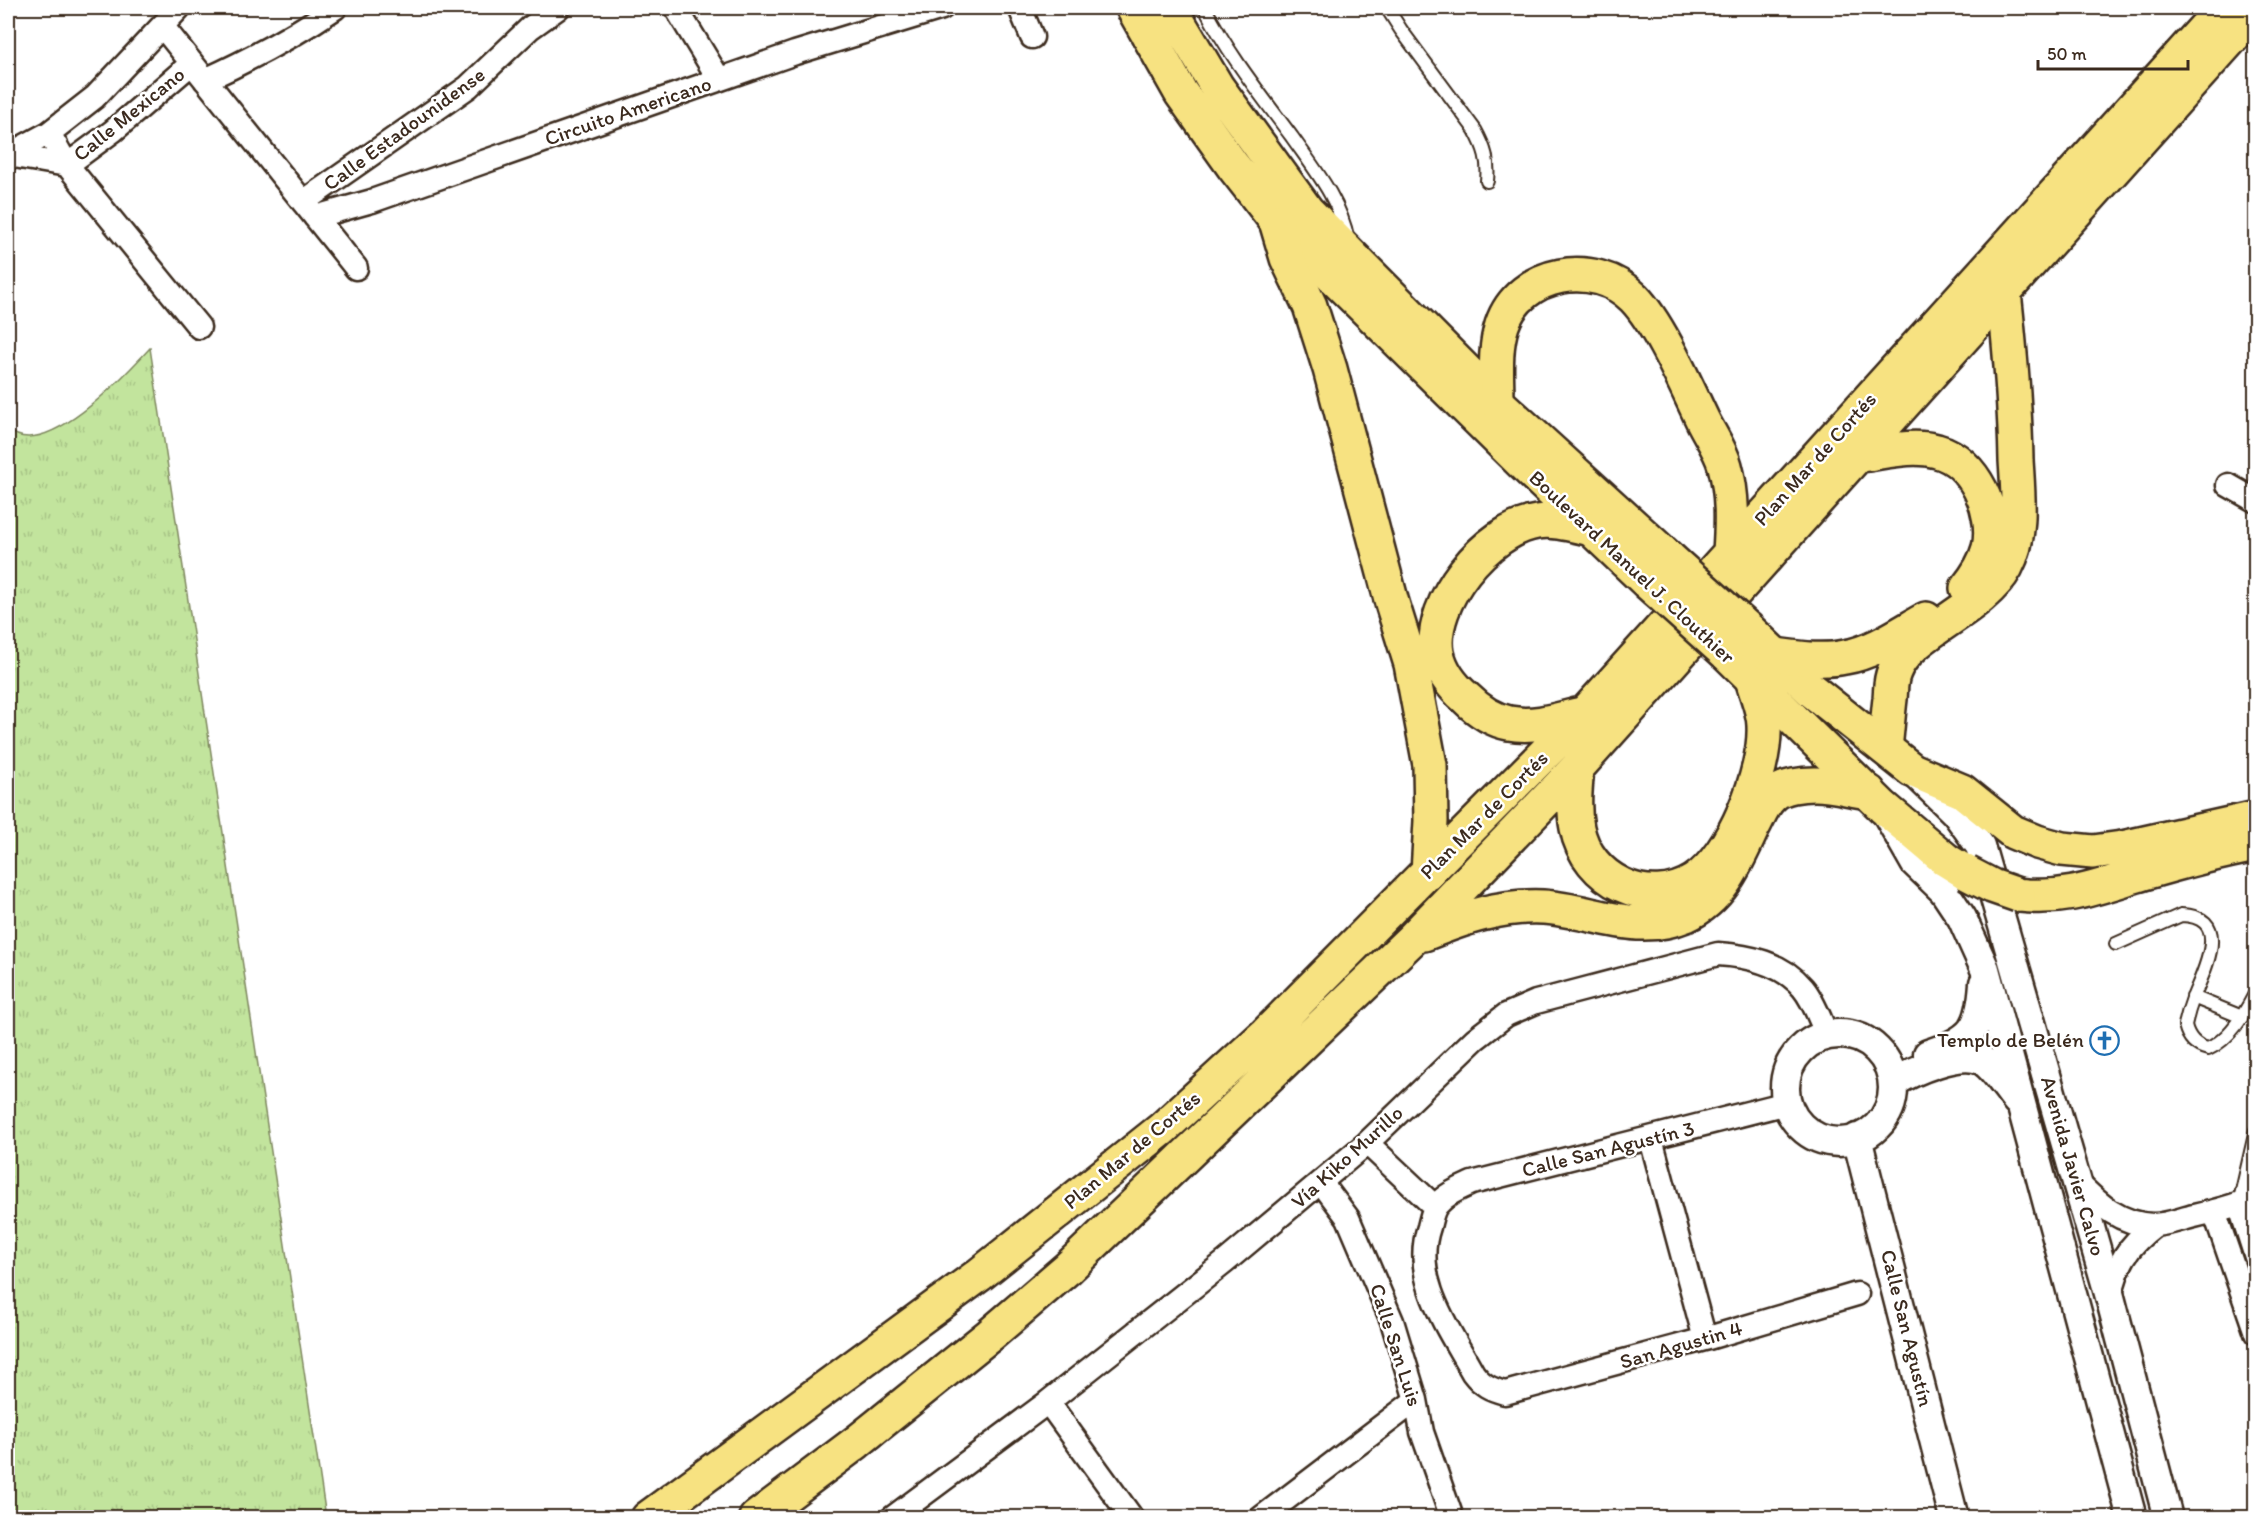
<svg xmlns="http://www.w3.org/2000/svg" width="2263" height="1525" viewBox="0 0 2263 1525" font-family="Itim,sans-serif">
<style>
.grass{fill:url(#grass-tufts);stroke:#7e875e;stroke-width:1.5}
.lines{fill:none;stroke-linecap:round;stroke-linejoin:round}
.service-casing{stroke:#3b2a1e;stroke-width:16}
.minor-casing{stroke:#3b2a1e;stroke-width:27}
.tertiary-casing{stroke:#3b2a1e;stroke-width:33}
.primary-casing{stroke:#3b2a1e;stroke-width:38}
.trunk-casing{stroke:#3b2a1e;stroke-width:38}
.service{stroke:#fff;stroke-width:12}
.minor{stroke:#fff;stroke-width:22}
.tertiary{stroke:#fff;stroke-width:28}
.primary{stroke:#f7e281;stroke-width:33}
.trunk{stroke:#f7e281;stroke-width:33}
.primary-bridge-casing{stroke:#3b2a1e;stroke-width:38;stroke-linecap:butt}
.primary-bridge{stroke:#f7e281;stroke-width:33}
.labels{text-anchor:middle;stroke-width:5;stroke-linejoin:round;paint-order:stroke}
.street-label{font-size:21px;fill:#3b2a1e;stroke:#fff}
.poi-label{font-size:21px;fill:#3b2a1e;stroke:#fff;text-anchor:end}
</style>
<defs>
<pattern id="grass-tufts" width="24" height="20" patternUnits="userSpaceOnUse" patternTransform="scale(1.5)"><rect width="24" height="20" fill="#c2e49d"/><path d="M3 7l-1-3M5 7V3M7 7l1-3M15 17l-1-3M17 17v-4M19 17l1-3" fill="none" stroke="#a8c487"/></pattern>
</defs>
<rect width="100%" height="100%" fill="#fff"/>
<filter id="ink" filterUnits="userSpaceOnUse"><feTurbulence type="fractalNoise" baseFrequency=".0167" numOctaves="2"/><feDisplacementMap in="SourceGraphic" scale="12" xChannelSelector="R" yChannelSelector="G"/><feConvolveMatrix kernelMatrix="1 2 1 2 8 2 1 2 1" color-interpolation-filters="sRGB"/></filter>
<g filter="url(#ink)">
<path class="grass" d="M150 348 326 1517H8V429C44 464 127 373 150 348Z"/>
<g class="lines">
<defs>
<path id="service" d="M1205 8C1228 54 1261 95 1292 137 1315 170 1340 200 1348 240
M1387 8 1401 30 1475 130C1485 148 1489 161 1487 181
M2116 944 2181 915C2234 916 2203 972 2193 998 2190 1006 2187 1016 2185 1025 2188 1038 2195 1046 2208 1049 2230 1039 2245 1014 2256 992
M2193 997 2242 1017
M2239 1204 2256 1130"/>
<path id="minor" d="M676 8 719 79
M1020 8 1032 37
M163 27 356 268
M205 80C251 59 294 36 335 8
M49 133 67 165 199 327
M8 155 49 133 95 97 179 8
M8 155 67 165
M67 165 113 131 192 63
M303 202 468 87 530 28 558 8
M315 217 372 201 795 53 942 8
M2228 485 2256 501
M1787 1103 1472 1183C1459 1189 1446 1194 1437 1205 1432 1211 1431 1220 1429 1227 1411 1279 1449 1329 1473 1373 1482 1385 1490 1389 1505 1393L1705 1339 1857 1294
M1651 1139 1705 1339
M1367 1143 1435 1207
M1321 1182 1348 1218 1392 1321 1416 1400 1422 1432 1452 1518
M2078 1183C2100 1205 2120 1224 2153 1225 2166 1225 2181 1219 2194 1216 2215 1211 2236 1206 2256 1196
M2239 1204 2256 1257
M2214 1211 2256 1333
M2110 1297C2118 1263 2126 1247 2155 1225
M1048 1402 1132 1518
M892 1518 1048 1402 1225 1262 1367 1143 1475 1039 1506 1015 1536 1002 1718 954C1749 956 1782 963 1803 988 1814 1001 1820 1020 1827 1035
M1261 1518 1416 1400"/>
<path id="tertiary" d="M1917 775 1956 813 1980 846 2110 1297 2168 1518
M1887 814 1915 863 1944 891 1962 918 1985 969 2132 1518
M1785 1088a54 54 0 1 1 108 0a54 54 0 1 1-108 0Z
M1928 1054C1973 1040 1981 1028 1984 983
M1893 1083C1912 1071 1961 1049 1983 1061 1994 1068 2008 1090 2017 1101
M1857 1138 1954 1518"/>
<path id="primary" d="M1133 8 1181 93 1233 166 1276 221 1522 463 1647 582
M1170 8 1217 87 1307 211 1497 402 1670 559
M1748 629 1810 689 1912 770 1962 791 2013 832 2037 842 2062 849 2093 852 2122 848 2256 818
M1726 653 1883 807 1946 860 1967 873
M2018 895C2065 901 2100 886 2144 873 2181 862 2218 852 2256 845"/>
<path id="trunk" d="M1276 221 1287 258 1310 306 1330 369 1392 603 1411 664 1430 765 1431 821 1428 873
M1497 402C1497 377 1494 349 1502 325 1520 271 1595 258 1634 298 1660 325 1686 386 1703 421 1710 435 1721 451 1725 466 1733 495 1732 523 1730 552
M1860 455C1884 452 1913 444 1937 451 1975 461 1997 512 1989 548 1985 563 1976 577 1967 588
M1775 655C1798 658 1823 662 1845 657 1874 652 1901 633 1926 619
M1585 713C1560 719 1535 728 1509 723 1493 720 1477 709 1466 698 1452 686 1441 672 1437 653 1428 602 1487 530 1537 522 1554 519 1573 525 1591 529
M1885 748C1887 732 1888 715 1890 699 1891 689 1890 681 1894 672 1908 633 1982 611 2006 567 2023 536 2018 495 2016 460 2015 404 2010 348 2004 292
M1577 768C1575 788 1573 808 1577 828 1587 880 1648 910 1694 881 1733 856 1766 771 1764 726 1764 712 1757 696 1753 682
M1424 934C1463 918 1500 905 1543 907 1593 910 1635 936 1686 915 1723 898 1737 861 1753 827 1759 816 1763 804 1772 796 1782 786 1802 784 1815 784 1833 784 1852 790 1869 792
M648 1518 979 1275 1162 1129 1266 1034 1585 713 2223 8
M756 1518 857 1442 990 1335 1068 1268 1412 939 1577 768 2256 11"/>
</defs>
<use href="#service" class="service-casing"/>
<use href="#minor" class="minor-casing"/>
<use href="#tertiary" class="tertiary-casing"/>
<use href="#primary" class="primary-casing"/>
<use href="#trunk" class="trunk-casing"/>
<use href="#service" class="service"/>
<use href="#minor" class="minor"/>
<use href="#tertiary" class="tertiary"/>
<use href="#primary" class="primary"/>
<use href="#trunk" class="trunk"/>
<defs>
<path id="primary-bridge" d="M1670 559 1748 629
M1647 582 1726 653
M1967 873 1992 886 2018 895"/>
</defs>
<use href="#primary-bridge" class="primary-bridge-casing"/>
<use href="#primary-bridge" class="primary-bridge"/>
</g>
</g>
<defs>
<symbol id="church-ring" viewBox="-11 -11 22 22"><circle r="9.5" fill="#fff" stroke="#1f6fb2" stroke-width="1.5"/><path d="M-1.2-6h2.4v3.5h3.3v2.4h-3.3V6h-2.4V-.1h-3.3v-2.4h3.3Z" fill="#1f6fb2"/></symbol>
</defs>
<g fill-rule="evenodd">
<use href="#church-ring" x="2088" y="1024" width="33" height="33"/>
</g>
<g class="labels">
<g class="street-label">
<text transform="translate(628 111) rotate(-19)" y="7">Circuito Americano</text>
<text transform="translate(129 114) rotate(-39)" y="7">Calle Mexicano</text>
<text transform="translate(404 129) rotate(-36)" y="7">Calle Estadounidense</text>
<text transform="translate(1815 459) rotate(-48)" y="7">Plan Mar de Cortés</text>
<text transform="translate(1632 567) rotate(43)" y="7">Boulevard Manuel J. Clouthier</text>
<text transform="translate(1484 815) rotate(-45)" y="7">Plan Mar de Cortés</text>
<text transform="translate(1608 1149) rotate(-14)" y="7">Calle San Agustín 3</text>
<text transform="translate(1132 1150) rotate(-40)" y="7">Plan Mar de Cortés</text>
<text transform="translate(1347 1157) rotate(-42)" y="7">Vía Kiko Murillo</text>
<text transform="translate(2073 1166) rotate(74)" y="7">Avenida Javier Calvo</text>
<text transform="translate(1907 1328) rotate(76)" y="7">Calle San Agustín</text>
<text transform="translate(1396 1345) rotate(72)" y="7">Calle San Luis</text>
<text transform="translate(1681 1345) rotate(-16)" y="7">San Agustin 4</text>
</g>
<g class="poi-label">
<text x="2084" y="1047">Templo de Belén</text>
</g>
</g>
<rect width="2263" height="1525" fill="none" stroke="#fff" stroke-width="30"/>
<rect x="15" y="15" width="2233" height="1495" fill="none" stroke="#3b2a1e" stroke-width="2" filter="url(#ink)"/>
<path d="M2038 60v9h150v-9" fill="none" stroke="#3b2a1e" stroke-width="3"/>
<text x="2047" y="60" font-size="18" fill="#3b2a1e" stroke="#ffffff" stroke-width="4.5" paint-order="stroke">50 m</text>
</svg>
